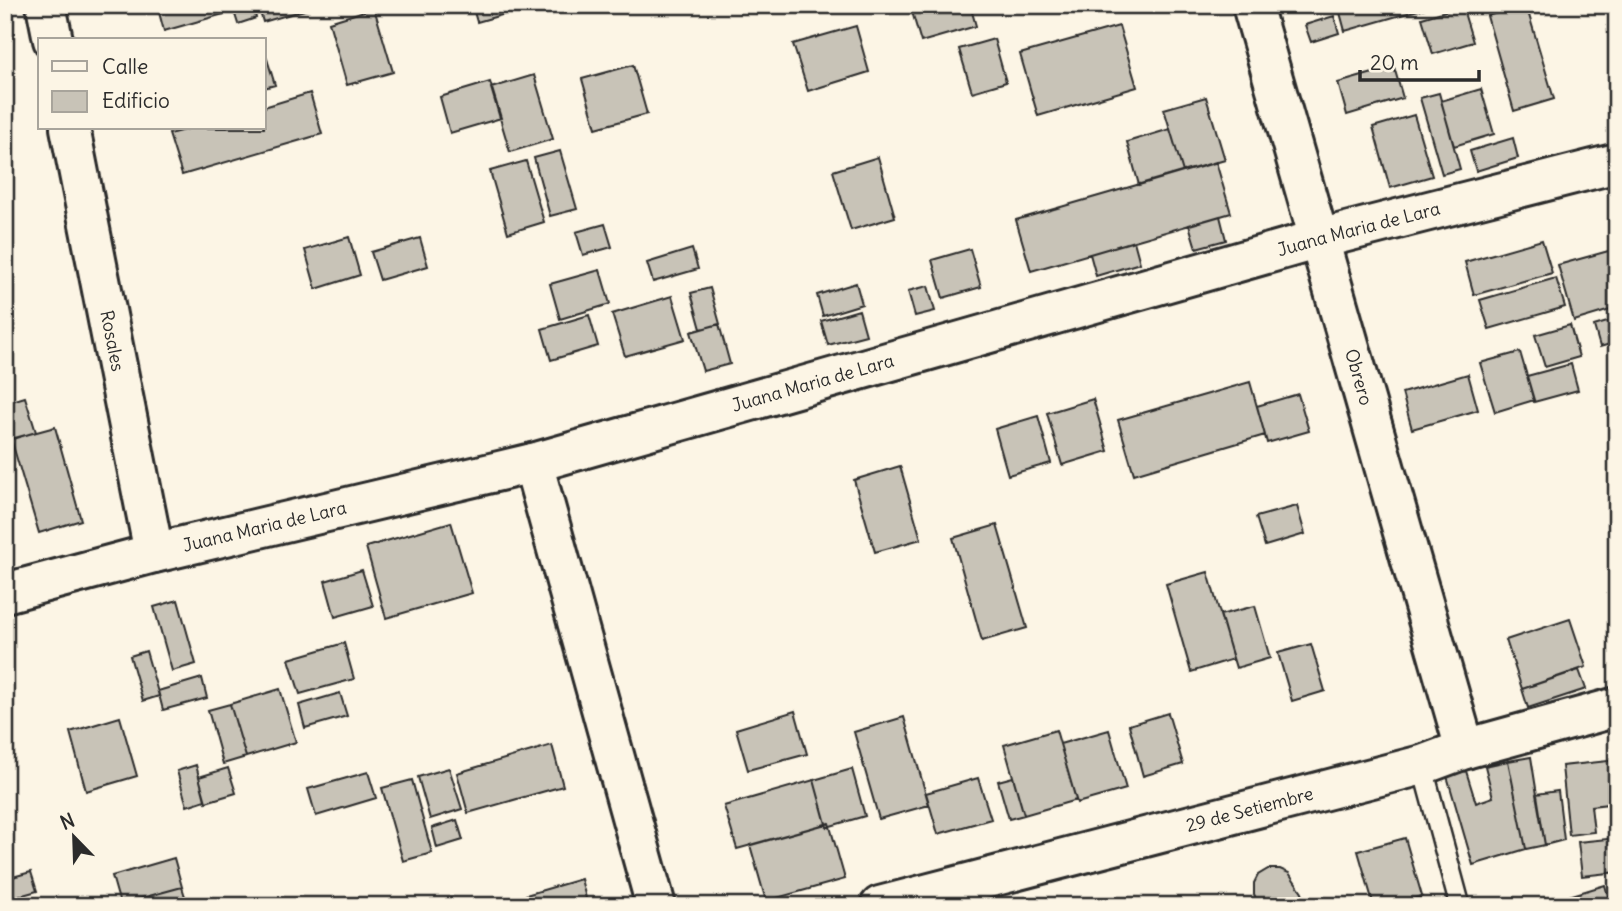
<svg xmlns="http://www.w3.org/2000/svg" width="1622" height="911" viewBox="0 0 1622 911" font-family="Delius,sans-serif">
<style>
.building{fill:#c8c3b7;stroke:#2b2b2b;stroke-width:2}
.lines{fill:none;stroke-linecap:round;stroke-linejoin:round}
.service-casing{stroke:#2b2b2b;stroke-width:24}
.minor-casing{stroke:#2b2b2b;stroke-width:44}
.service{stroke:#fcf5e5;stroke-width:19}
.minor{stroke:#fcf5e5;stroke-width:38}
.labels{text-anchor:middle;stroke-width:5;stroke-linejoin:round;paint-order:stroke}
.street-label{font-size:18px;fill:#2b2b2b;stroke:#fcf5e5}
</style>
<rect width="100%" height="100%" fill="#fcf5e5"/>
<filter id="ink" filterUnits="userSpaceOnUse"><feTurbulence type="fractalNoise" baseFrequency=".0143" numOctaves="2"/><feDisplacementMap in="SourceGraphic" scale="14" xChannelSelector="R" yChannelSelector="G"/><feConvolveMatrix kernelMatrix="1 2 1 2 8 2 1 2 1" color-interpolation-filters="sRGB"/></filter>
<g filter="url(#ink)">
<path class="building" d="M157 5H232L234 11 164 31Z
M232 5H253L256 18 238 24Z
M258 5H322L263 22Z
M472 5H529L530 7 477 22Z
M548 5H583L550 15Z
M910 5H970L976 26 921 42Z
M1338 5H1436L1345 31Z
M1526 5 1554 99 1514 111 1487 16Z
M1462 6 1473 42 1433 54 1422 18Z
M374 8 393 72 347 85 329 22Z
M1334 16 1339 33 1311 42 1305 25Z
M856 26 869 72 808 91 793 44Z
M1119 26 1137 87 1038 116 1020 54Z
M994 39 1006 82 972 92 959 49Z
M264 49 275 85 264 88Z
M633 65 647 114 596 128 582 79Z
M1394 67 1403 98 1347 115 1338 83Z
M534 75 553 139 510 152 491 88Z
M490 82 501 118 450 133 440 97Z
M1481 89 1494 134 1454 146 1441 101Z
M310 93 322 134 182 175 169 134 192 128H264V107Z
M1439 93 1460 169 1442 174 1420 98Z
M1206 97 1225 160 1183 172 1164 109Z
M1414 115 1432 176 1390 188 1373 127Z
M1170 129 1183 172 1139 185 1127 142Z
M1513 138 1518 158 1476 171 1470 151Z
M560 151 577 209 550 216 534 158Z
M878 157 895 217 851 230 833 171Z
M526 161 544 222 508 233 490 171Z
M1216 162 1231 213 1031 271 1016 220Z
M1220 216 1226 240 1196 248 1189 225Z
M605 224 612 247 583 255 576 232Z
M349 237 360 275 316 289 305 250Z
M420 238 428 266 380 280 371 252Z
M1542 240 1552 273 1474 295 1465 262Z
M1134 241 1140 263 1096 276 1090 254Z
M692 249 698 269 653 282 647 263Z
M970 249 981 287 943 298 932 260Z
M1612 250 1617 266V308L1574 321 1558 265Z
M600 270 610 304 560 319 550 284Z
M1556 278 1565 307 1489 329 1480 300Z
M856 283 862 304 823 316 817 295Z
M928 286 935 311 915 316 908 291Z
M710 288 720 324 701 329 691 293Z
M672 296 685 339 625 356 612 314Z
M859 310 866 335 828 345 821 321Z
M589 315 598 346 551 360 542 329Z
M1617 319V342L1600 347 1594 326Z
M719 324 730 364 703 371 691 332Z
M1570 325 1579 357 1545 367 1535 335Z
M1520 352 1534 400 1495 412 1480 363Z
M1571 364 1578 390 1534 402 1527 376Z
M1468 374 1478 410 1412 429 1402 393Z
M1250 382 1265 435 1134 474 1118 420Z
M1298 394 1309 431 1267 443 1257 406Z
M25 397 36 432 9 440 5 428V403Z
M1093 399 1108 451 1062 465 1047 413Z
M1038 416 1051 463 1008 475 995 429Z
M55 427 81 520 39 533 11 439Z
M900 466 921 539 875 552 854 480Z
M1297 506 1305 534 1265 546 1256 517Z
M451 522 472 593 386 618 366 547Z
M997 525 1027 628 982 641 953 538Z
M362 570 373 606 335 617 325 581Z
M1208 572 1233 659 1191 672 1166 584Z
M178 600 196 664 172 671 154 607Z
M1255 606 1270 658 1236 668 1220 615Z
M1570 619 1586 667 1522 689 1506 640Z
M344 643 354 679 300 694 289 659Z
M1311 644 1325 691 1292 701 1278 653Z
M146 651 159 696 143 701 130 656Z
M1579 670 1586 689 1528 708 1522 689Z
M202 678 207 698 163 710 158 691Z
M280 689 296 742 246 757 230 704Z
M340 693 347 716 305 728 299 705Z
M230 704 246 757 223 764 208 710Z
M795 711 807 754 748 770 736 729Z
M1168 713 1183 764 1143 776 1129 725Z
M120 717 137 776 86 791 70 732Z
M904 717 929 805 879 819 854 732Z
M1056 730 1076 800 1024 815 1004 745Z
M1109 730 1126 789 1077 803 1060 744Z
M552 745 563 786 468 813 457 773Z
M1531 757 1545 845 1526 849 1508 761Z
M1617 760V803L1591 806 1594 832 1569 835 1562 766Z
M1508 761 1526 849 1473 865 1447 776 1466 771 1476 803 1493 797 1485 766Z
M196 765 205 800 187 806 177 771Z
M228 768 236 793 206 802 199 777Z
M449 768 462 809 430 819 418 777Z
M852 769 865 816 827 827 814 780Z
M368 772 376 798 316 816 308 789Z
M1013 777 1024 815 1009 819 998 781Z
M978 778 991 819 938 834 926 793Z
M412 780 432 853 403 861 382 788Z
M814 780 826 824 737 849 724 806Z
M1558 791 1564 840 1545 845 1536 794Z
M457 820 463 840 437 848 432 828Z
M829 823 845 879 766 901 750 845Z
M1405 838 1422 896 1388 906H1374L1358 851Z
M1617 838V872L1582 876 1578 842Z
M174 858 182 887 120 904 112 876Z
M1268 869H1280L1289 873 1302 892 1306 906H1259L1254 894V883L1258 875Z
M31 872 37 891 5 900V879Z
M581 879 588 906H529L526 895Z
M1605 885 1611 906H1536Z
M182 887 188 906H152L149 896Z"/>
<g class="lines">
<defs>
<path id="service" d="M1422 765 1460 906"/>
<g id="minor">
<path d="M46 5 53 40"/>
<path id="s1" d="M1252 5 1465 749"/>
<path id="s2" d="M70 128 154 553"/>
<path d="M533 463 656 906"/>
<path id="s3" d="M5 593 154 553 533 463 1319 239 1617 163"/>
<path id="s4" d="M880 906 1422 765 1465 749 1617 707"/>
</g>
</defs>
<use href="#service" class="service-casing"/>
<use href="#minor" class="minor-casing"/>
<use href="#service" class="service"/>
<use href="#minor" class="minor"/>
</g>
</g>
<g class="labels">
<g class="street-label">
<text dy="6" stroke="none"><textPath href="#s3" startOffset="1402">Juana Maria de Lara</textPath></text>
<text dy="6" stroke="none"><textPath href="#s2" startOffset="217">Rosales</textPath></text>
<text dy="6" stroke="none"><textPath href="#s1" startOffset="387">Obrero</textPath></text>
<text dy="6" stroke="none"><textPath href="#s3" startOffset="835">Juana Maria de Lara</textPath></text>
<text dy="6" stroke="none"><textPath href="#s3" startOffset="268">Juana Maria de Lara</textPath></text>
<text dy="6" stroke="none"><textPath href="#s4" startOffset="382">29 de Setiembre</textPath></text>
</g>
</g>
<rect width="1622" height="911" fill="none" stroke="#fcf5e5" stroke-width="28"/>
<rect x="14" y="14" width="1594" height="883" fill="none" stroke="#2b2b2b" stroke-width="2.5" filter="url(#ink)"/>
<rect x="38" y="38" width="228" height="91" fill="#fcf5e5" stroke="#a8a49b" stroke-width="2"/>
<rect x="52" y="61" width="35" height="10" fill="#fcf5e5" stroke="#a8a49b" stroke-width="2"/>
<text x="102" y="74" font-size="21" fill="#2b2b2b">Calle</text>
<rect x="52" y="91" width="35" height="21" fill="#c8c3b7" stroke="#a8a49b" stroke-width="2"/>
<text x="102" y="108" font-size="21" fill="#2b2b2b">Edificio</text>
<g transform="translate(74 837) rotate(337)" stroke="#fcf5e5" stroke-width="5" paint-order="stroke">
<path d="M0-5L12 26L0 18L-12 26Z" fill="#2b2b2b"/>
<text y="-10" font-size="19" font-weight="bold" text-anchor="middle" fill="#2b2b2b">N</text>
</g>
<path d="M1360 70v10h119v-10" fill="none" stroke="#2b2b2b" stroke-width="3.5"/>
<text x="1370" y="70" font-size="21" fill="#2b2b2b" stroke="#fcf5e5" stroke-width="5" paint-order="stroke">20 m</text>
</svg>
